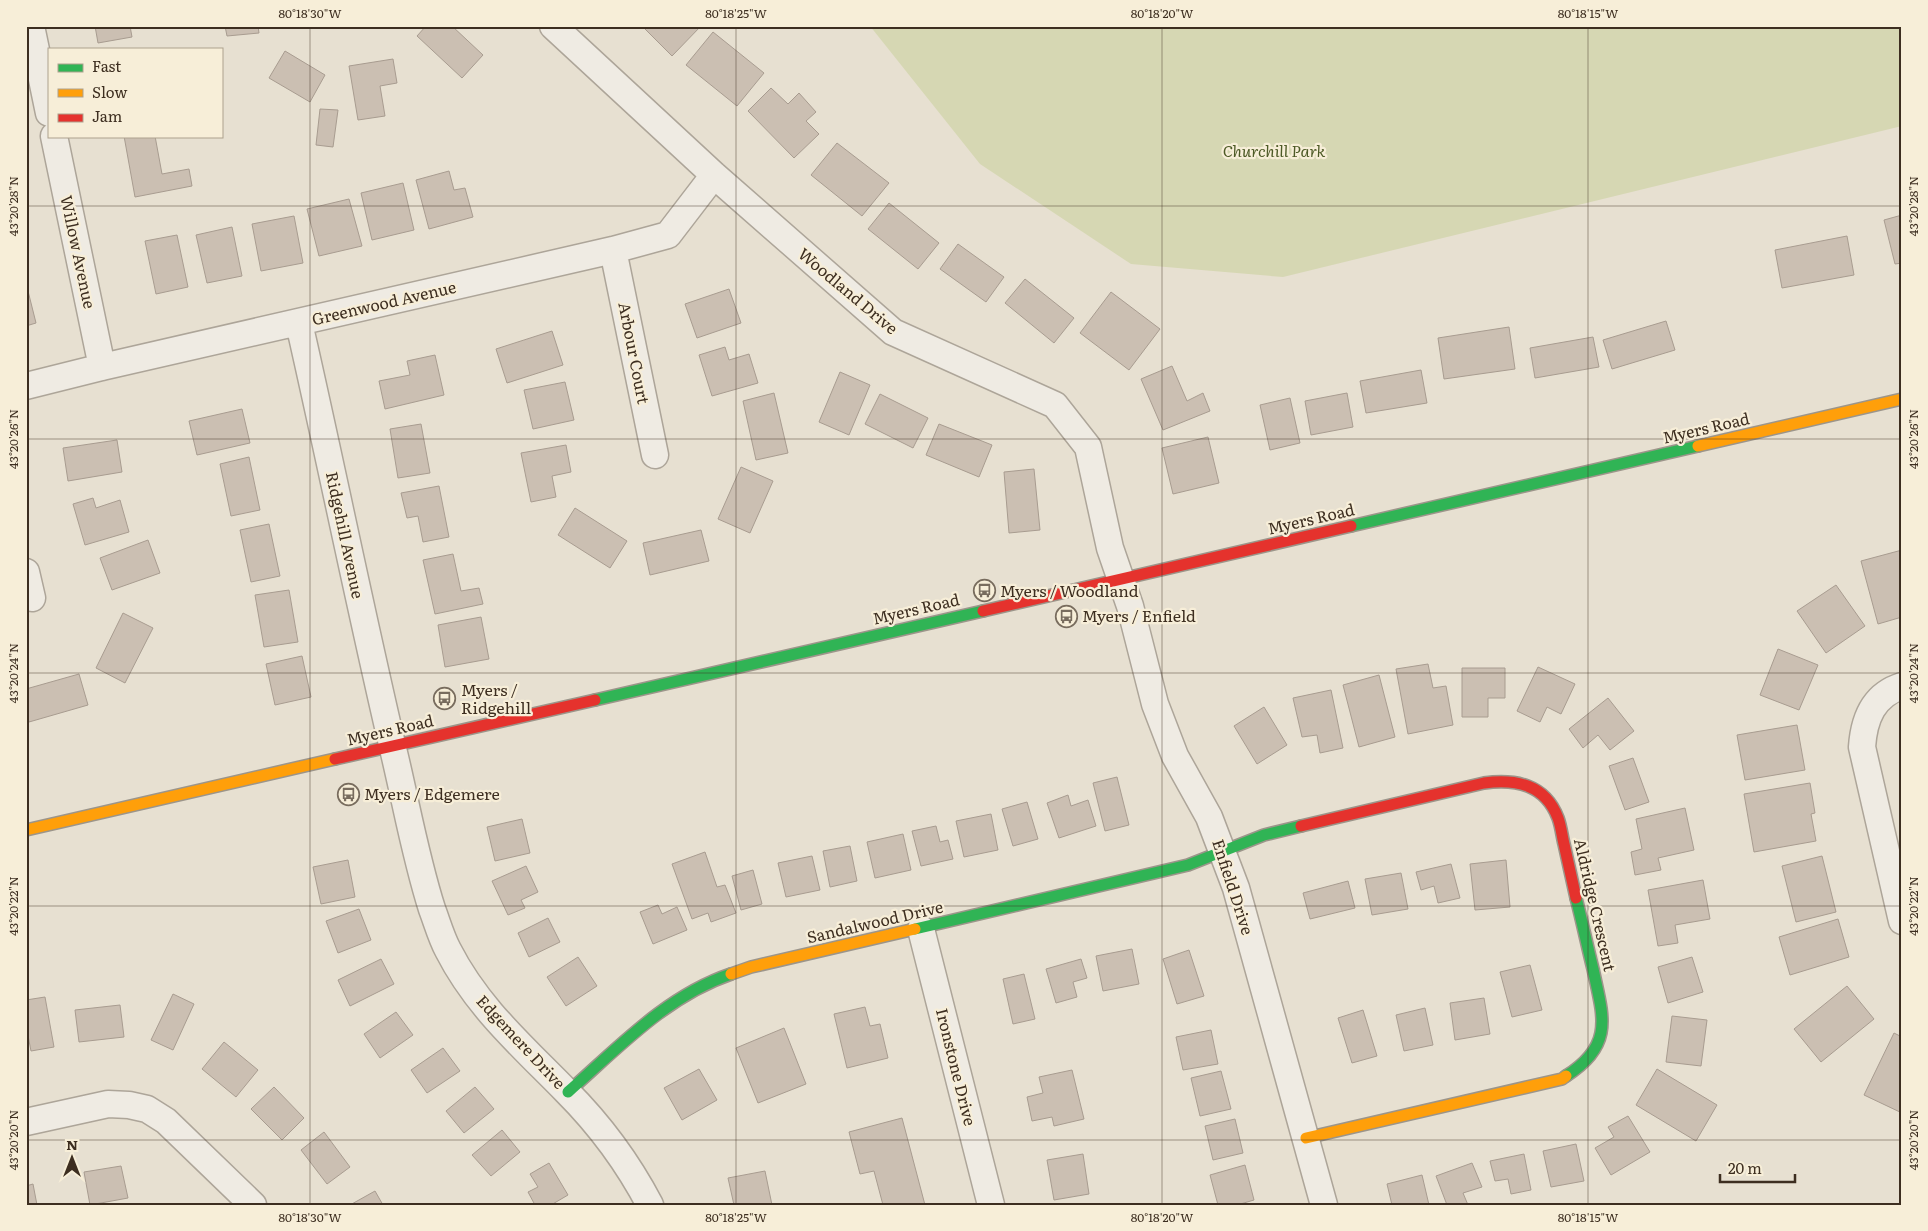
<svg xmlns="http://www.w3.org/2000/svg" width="1928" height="1231" viewBox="0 0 1928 1231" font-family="Literata,serif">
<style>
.green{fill:#d6d7b3}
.building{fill:#cbbfb2;stroke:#a89c90}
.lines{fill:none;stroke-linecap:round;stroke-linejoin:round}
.street-casing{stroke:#ada599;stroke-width:29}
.fast-casing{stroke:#9c958a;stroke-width:14}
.slow-casing{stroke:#9c958a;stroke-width:14}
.jam-casing{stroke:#9c958a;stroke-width:14}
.street{stroke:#efebe3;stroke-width:26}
.fast{stroke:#30b455;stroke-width:11}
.slow{stroke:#ff9f0a;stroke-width:11}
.jam{stroke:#e5322d;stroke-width:11}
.ticks{fill:none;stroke:#3d2e20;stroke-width:1;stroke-opacity:0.45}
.labels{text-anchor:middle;stroke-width:4.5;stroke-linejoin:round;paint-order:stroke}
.park-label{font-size:16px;font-style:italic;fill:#4d5a26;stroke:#f7eed8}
.street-label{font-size:16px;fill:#3d2e20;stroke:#f7eed8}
.poi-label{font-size:16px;fill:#3d2e20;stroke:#f7eed8;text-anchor:start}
.neatline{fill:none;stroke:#3d2e20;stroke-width:2}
.ticks-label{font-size:12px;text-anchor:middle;fill:#3d2e20}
</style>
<rect width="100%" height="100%" fill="#e7e0d1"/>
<path class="green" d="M870 26H1902V126L1283 277 1131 264 980 164Z"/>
<path class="building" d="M95 26H130L132 37 98 43Z
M225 26H258L259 33 227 36Z
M426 26H452L483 55 462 78 417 36Z
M642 26H701L672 56Z
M713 32 764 73 737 106 686 65Z
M285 51 325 75 310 102 269 78Z
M393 59 397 83 380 86 385 116 358 120 349 66Z
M771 88 788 104 799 93 816 112 806 121 819 134 794 158 748 111Z
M320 109 338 110 333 147 316 145Z
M124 136H155L162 174 189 169 192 186 135 197Z
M837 143 889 183 862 216 811 175Z
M449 171 454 190 465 188 473 217 429 229 416 180Z
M403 183 414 230 372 240 361 193Z
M349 199 362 246 319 256 307 209Z
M889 203 939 243 918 269 868 229Z
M1902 215V263L1895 264 1884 220Z
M294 216 303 263 261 271 252 224Z
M232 227 242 276 207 283 196 235Z
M177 235 188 287 156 294 145 241Z
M1847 236 1854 275 1782 288 1775 250Z
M958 244 1004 277 986 302 940 269Z
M1025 279 1074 318 1054 343 1005 303Z
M729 289 741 323 697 338 685 304Z
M28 291 36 323 26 326V292Z
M1111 292 1160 329 1129 370 1080 333Z
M1666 321 1675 350 1612 369 1603 340Z
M1509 327 1515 369 1444 379 1438 338Z
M552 331 563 365 507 383 496 349Z
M1593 337 1599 367 1535 378 1530 348Z
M725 347 729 360 749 354 758 383 712 396 699 355Z
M435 355 444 395 385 409 379 381 410 375 407 361Z
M1172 366 1187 401 1203 393 1210 411 1163 430 1141 379Z
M1421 370 1427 403 1366 413 1360 381Z
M840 372 870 385 849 435 819 422Z
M565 382 574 420 533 429 524 390Z
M774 393 788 453 756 460 743 401Z
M1347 393 1353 427 1311 435 1305 401Z
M880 394 928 418 913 448 865 424Z
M1290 398 1300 443 1270 450 1260 405Z
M242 409 250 443 197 455 189 421Z
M421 424 430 473 398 478 390 429Z
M939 424 992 445 979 477 926 455Z
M1208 437 1219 483 1173 494 1162 448Z
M117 440 122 472 68 481 63 448Z
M566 445 571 472 552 476 556 497 531 502 521 453Z
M249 457 260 510 231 516 220 464Z
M741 467 773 481 750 533 718 519Z
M1034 469 1040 530 1009 533 1004 472Z
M439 486 449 537 423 542 418 516 407 518 401 493Z
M93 498 96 508 120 500 129 532 85 545 73 504Z
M575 508 627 541 610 568 558 535Z
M269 524 280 576 251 582 240 530Z
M701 530 709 561 650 575 643 543Z
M148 540 160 573 112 590 100 558Z
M1902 550V617L1878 624 1861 561Z
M453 554 461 591 479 588 483 604 435 614 423 560Z
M1836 585 1865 626 1826 653 1797 611Z
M289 590 298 642 264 647 255 595Z
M123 613 153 628 125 683 96 668Z
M481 617 489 659 445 667 438 625Z
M1778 649 1818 665 1799 710 1760 695Z
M302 656 311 697 275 705 266 664Z
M1428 664 1433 688 1446 686 1453 725 1408 734 1396 669Z
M1538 667 1575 684 1561 714 1547 707 1540 722 1517 711Z
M1462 668H1505V698H1488V717H1462Z
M79 674 88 705 29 722 26 711V689Z
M1379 675 1395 737 1359 747 1343 685Z
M1331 690 1343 748 1320 753 1317 735 1302 737 1293 698Z
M1608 698 1634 731 1610 750 1598 735 1583 748 1569 729Z
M1264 707 1287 745 1257 764 1234 726Z
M1797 725 1805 770 1745 780 1737 735Z
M1633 758 1649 802 1625 810 1609 766Z
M1117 777 1129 825 1105 831 1093 783Z
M1810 783 1815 813 1811 814 1816 841 1754 852 1744 794Z
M1068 795 1071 806 1088 800 1096 826 1059 838 1047 803Z
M1027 802 1038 839 1013 846 1002 809Z
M1685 808 1694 850 1658 858 1661 870 1635 875 1631 852 1642 849 1636 819Z
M991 814 998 850 964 857 956 821Z
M522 819 530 853 495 861 487 827Z
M936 826 940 842 948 840 953 859 921 866 912 831Z
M903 834 911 870 875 878 867 842Z
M850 846 857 881 830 887 823 851Z
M705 852 717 887 725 885 736 913 711 922 708 913 692 919 672 864Z
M812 856 820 890 786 897 778 863Z
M1822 856 1836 912 1796 922 1782 866Z
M348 860 355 897 321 904 313 867Z
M1506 860 1510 907 1475 910 1470 864Z
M1451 864 1460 898 1438 903 1434 886 1421 890 1416 872Z
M526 866 538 892 521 900 525 908 508 915 492 881Z
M753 870 762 904 741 910 732 876Z
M1401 873 1408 909 1372 915 1365 879Z
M1703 880 1710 919 1675 925 1678 943 1658 946 1648 890Z
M1348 881 1355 908 1310 919 1303 893Z
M658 905 662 914 677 907 687 930 653 944 640 912Z
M359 909 371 940 338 953 326 921Z
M548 918 560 942 529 957 518 933Z
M1838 919 1849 957 1790 975 1779 937Z
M1132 949 1139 984 1103 991 1096 956Z
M1189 950 1204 996 1177 1004 1163 959Z
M578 957 597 986 566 1006 547 977Z
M1692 957 1703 992 1668 1003 1658 967Z
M381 959 394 984 350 1006 338 980Z
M1081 959 1087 978 1073 982 1077 997 1056 1003 1046 969Z
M1530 965 1542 1010 1512 1017 1500 972Z
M1024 974 1035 1019 1013 1024 1003 979Z
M1847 986 1874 1019 1821 1062 1794 1029Z
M173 994 194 1004 173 1050 151 1040Z
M45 997 54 1047 31 1051 26 1025V1000Z
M1484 998 1490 1034 1455 1040 1450 1003Z
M120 1005 124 1037 79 1042 75 1010Z
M865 1007 870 1026 880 1024 888 1058 847 1068 834 1014Z
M1425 1008 1433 1045 1404 1051 1396 1015Z
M1363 1010 1377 1056 1352 1063 1338 1018Z
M396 1012 413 1035 380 1058 364 1034Z
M1672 1016 1707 1020 1701 1066 1666 1062Z
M784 1028 806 1084 758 1103 736 1048Z
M1211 1030 1218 1064 1183 1070 1176 1037Z
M1894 1033 1902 1037V1113L1864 1095Z
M224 1042 258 1070 236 1097 202 1069Z
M443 1048 460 1071 427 1093 411 1070Z
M699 1069 717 1100 682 1120 664 1088Z
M1657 1069 1717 1105 1696 1141 1636 1105Z
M1072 1070 1084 1119 1054 1126 1052 1117 1032 1121 1027 1097 1043 1093 1039 1077Z
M1221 1071 1231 1109 1200 1116 1191 1078Z
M274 1087 304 1118 282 1140 251 1109Z
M475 1087 494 1109 464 1133 446 1111Z
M1628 1116 1650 1152 1611 1175 1595 1148 1614 1137 1608 1127Z
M902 1118 925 1205H883L874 1171 860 1174 849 1132Z
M1235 1119 1243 1153 1213 1160 1205 1126Z
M502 1130 520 1152 491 1176 472 1155Z
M324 1132 350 1167 327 1184 301 1150Z
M1576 1144 1584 1181 1551 1187 1543 1151Z
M1083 1154 1089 1194 1054 1200 1047 1160Z
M1524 1154 1531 1190 1511 1194 1508 1179 1495 1181 1490 1161Z
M549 1163 568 1195 551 1205H535L528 1192 538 1187 530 1174Z
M1472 1163 1482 1187 1463 1193 1468 1205H1447L1436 1176Z
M1245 1165 1254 1200 1237 1205H1218L1210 1175Z
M121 1166 128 1198 90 1205 84 1172Z
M765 1171 772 1205H734L728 1178Z
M1422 1175 1429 1205H1392L1387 1184Z
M33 1184 37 1205H26V1186Z
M375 1191 383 1205H350Z"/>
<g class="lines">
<defs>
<path id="street" d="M31 26 49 113
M553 26 714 175 893 332 1055 405 1088 447 1110 548 1130 606 1155 704 1175 756 1209 817 1236 888 1324 1205
M54 136 102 367
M613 250 655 455
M299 323C332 468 361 613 395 757 407 808 416 859 432 909 437 922 441 937 448 950 477 1007 522 1046 566 1091 599 1124 628 1163 650 1205
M26 386 102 367 613 250 668 235 714 175
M26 572 32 598
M1902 686C1873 695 1864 719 1862 747L1902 921
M921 929 991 1205
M26 1122 108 1104 129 1105 147 1109 166 1121 253 1205"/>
<path id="fast" d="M1351 526 1698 446
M595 700 983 611
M915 929 1188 865 1264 835 1301 826
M1566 1076C1615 1045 1603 1016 1593 969 1587 945 1582 921 1576 898
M568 1092C618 1048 666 996 731 974"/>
<path id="slow" d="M1698 446 1902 399
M26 830 335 759
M731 974 751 967 915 929
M1306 1138 1562 1079 1566 1076"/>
<path id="jam" d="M983 611 1351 526
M335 759 595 700
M1301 826 1484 783C1516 779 1545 784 1558 818 1561 826 1562 836 1564 844 1568 862 1572 880 1576 898"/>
</defs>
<use href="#street" class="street-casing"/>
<use href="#fast" class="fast-casing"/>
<use href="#slow" class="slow-casing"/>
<use href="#jam" class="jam-casing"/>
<use href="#street" class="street"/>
<use href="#fast" class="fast"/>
<use href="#slow" class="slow"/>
<use href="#jam" class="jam"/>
</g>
<path class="ticks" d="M310 26V1205M736 26V1205M1162 26V1205M1588 26V1205M26 206H1902M26 439H1902M26 673H1902M26 906H1902M26 1140H1902"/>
<defs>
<symbol id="bus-ring" viewBox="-11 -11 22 22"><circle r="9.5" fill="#f7eed8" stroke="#786c5e" stroke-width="1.5"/><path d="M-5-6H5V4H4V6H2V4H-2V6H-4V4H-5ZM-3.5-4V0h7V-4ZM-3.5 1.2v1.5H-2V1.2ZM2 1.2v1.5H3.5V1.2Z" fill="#786c5e"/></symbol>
</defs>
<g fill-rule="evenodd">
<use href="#bus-ring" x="972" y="578" width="25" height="25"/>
<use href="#bus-ring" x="1054" y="604" width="25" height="25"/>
<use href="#bus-ring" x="432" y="686" width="25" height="25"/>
<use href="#bus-ring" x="336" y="782" width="25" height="25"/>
</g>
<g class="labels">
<g class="park-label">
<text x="1274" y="157">Churchill Park</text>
</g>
<g class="street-label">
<text transform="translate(78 252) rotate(78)" y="6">Willow Avenue</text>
<text transform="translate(848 291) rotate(40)" y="6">Woodland Drive</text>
<text transform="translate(384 303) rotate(-13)" y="6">Greenwood Avenue</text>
<text transform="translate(634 353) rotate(79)" y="6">Arbour Court</text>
<text transform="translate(1706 428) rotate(-13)" y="6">Myers Road</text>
<text transform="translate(1311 519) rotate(-13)" y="6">Myers Road</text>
<text transform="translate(345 535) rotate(78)" y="6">Ridgehill Avenue</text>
<text transform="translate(916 609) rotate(-13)" y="6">Myers Road</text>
<text transform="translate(390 730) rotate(-13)" y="6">Myers Road</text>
<text transform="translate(1233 887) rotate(72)" y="6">Enfield Drive</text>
<text transform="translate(1595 905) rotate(77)" y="6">Aldridge Crescent</text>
<text transform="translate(875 922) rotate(-13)" y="6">Sandalwood Drive</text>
<text transform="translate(521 1042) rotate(47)" y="6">Edgemere Drive</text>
<text transform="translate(956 1067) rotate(76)" y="6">Ironstone Drive</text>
</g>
<g class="poi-label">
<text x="1000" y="597">Myers / Woodland</text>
<text x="1082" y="622">Myers / Enfield</text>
<text x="461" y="696">Myers /<tspan x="461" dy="18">Ridgehill</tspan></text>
<text x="364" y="800">Myers / Edgemere</text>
</g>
</g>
<rect width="1928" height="1231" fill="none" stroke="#f7eed8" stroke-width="55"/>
<rect x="48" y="48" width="175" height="90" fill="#f7eed8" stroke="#ada18e"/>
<rect x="58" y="64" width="25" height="8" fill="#30b455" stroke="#ada18e"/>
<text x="92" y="72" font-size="15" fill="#3d2e20">Fast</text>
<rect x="58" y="89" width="25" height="8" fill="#ff9f0a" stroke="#ada18e"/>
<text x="92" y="98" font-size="15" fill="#3d2e20">Slow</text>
<rect x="58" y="114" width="25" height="8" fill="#e5322d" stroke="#ada18e"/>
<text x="92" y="122" font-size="15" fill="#3d2e20">Jam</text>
<g transform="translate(72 1158)" stroke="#f7eed8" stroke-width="4" paint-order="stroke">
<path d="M0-4L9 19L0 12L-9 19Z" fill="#3d2e20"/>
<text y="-8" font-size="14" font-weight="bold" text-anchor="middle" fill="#3d2e20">N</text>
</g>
<path d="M1720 1174v8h75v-8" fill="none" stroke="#3d2e20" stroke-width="2.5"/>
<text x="1728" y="1174" font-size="15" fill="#3d2e20" stroke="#f7eed8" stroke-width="4" paint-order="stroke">20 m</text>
<rect x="28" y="28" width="1872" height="1176" class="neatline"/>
<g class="ticks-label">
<text x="310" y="18">80°18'30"W</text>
<text x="736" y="18">80°18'25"W</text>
<text x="1162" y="18">80°18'20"W</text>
<text x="1588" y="18">80°18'15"W</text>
<text transform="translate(14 206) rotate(-90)" y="4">43°20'28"N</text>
<text transform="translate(1914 206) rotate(-90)" y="4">43°20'28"N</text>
<text transform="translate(14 439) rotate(-90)" y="4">43°20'26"N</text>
<text transform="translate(1914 439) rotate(-90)" y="4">43°20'26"N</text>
<text transform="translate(14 673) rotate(-90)" y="4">43°20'24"N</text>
<text transform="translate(1914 673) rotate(-90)" y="4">43°20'24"N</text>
<text transform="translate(14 906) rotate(-90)" y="4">43°20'22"N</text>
<text transform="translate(1914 906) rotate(-90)" y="4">43°20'22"N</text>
<text transform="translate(14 1140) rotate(-90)" y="4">43°20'20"N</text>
<text transform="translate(1914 1140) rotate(-90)" y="4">43°20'20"N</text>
<text x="310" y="1222">80°18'30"W</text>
<text x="736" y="1222">80°18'25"W</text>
<text x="1162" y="1222">80°18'20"W</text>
<text x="1588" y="1222">80°18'15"W</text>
</g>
</svg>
